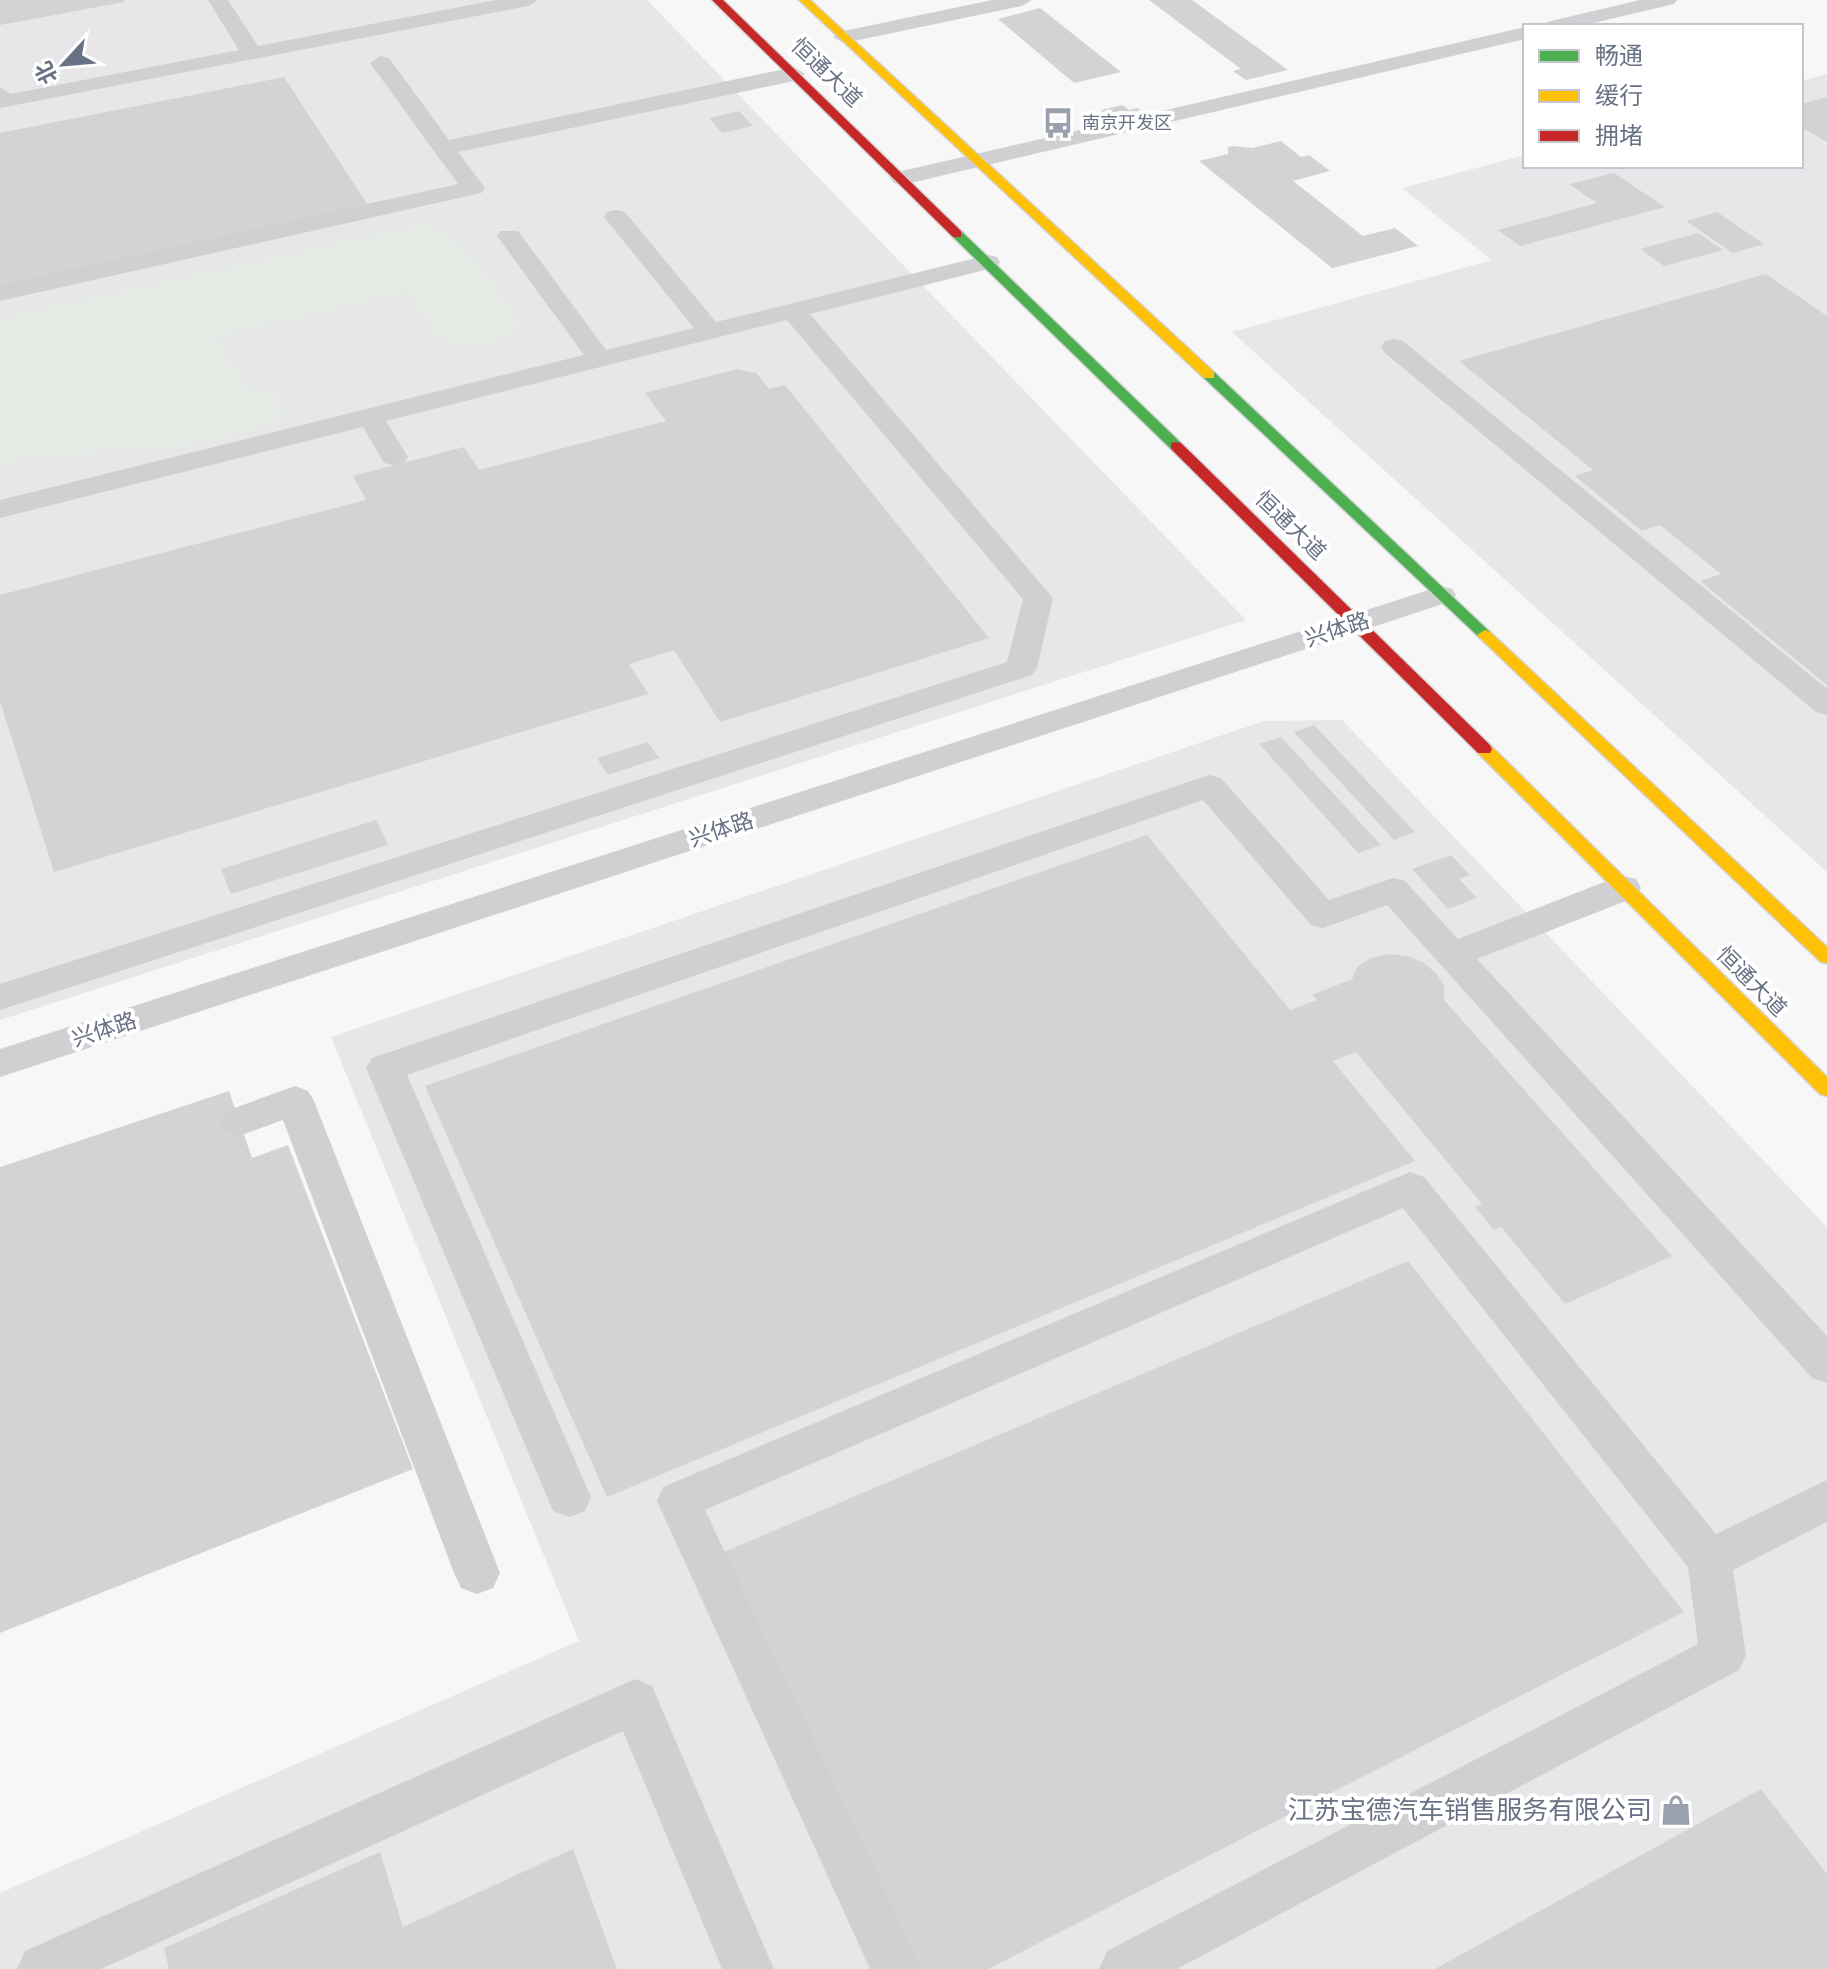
<svg xmlns="http://www.w3.org/2000/svg" width="1827" height="1969" viewBox="0 0 1827 1969" font-family="Figtree,'Noto Sans SC',sans-serif">
<style>
.built{fill:#e7e7e9}
.green{fill:#e6eae5}
.building{fill:#d2d3d4}
.lines{fill:none;stroke-linecap:round;stroke-linejoin:round}
.fast-casing{stroke:#d3d3d5;stroke-width:3}
.slow-casing{stroke:#d3d3d5;stroke-width:3}
.jam-casing{stroke:#d3d3d5;stroke-width:3}
.lane{fill:#d0d0d2;fill-rule:evenodd}
.fast{fill:#4caf50;fill-rule:evenodd}
.slow{fill:#ffc107;fill-rule:evenodd}
.jam{fill:#c62828;fill-rule:evenodd}
.labels{text-anchor:middle;stroke-width:8;stroke-linejoin:round;paint-order:stroke}
.far-poi-label{font-size:18px;fill:#697185;stroke:#fff;text-anchor:start}
.street-label{font-size:22px;fill:#697185;stroke:#fff}
.near-poi-label{font-size:26px;fill:#697185;stroke:#fff;text-anchor:end}
</style>
<rect width="100%" height="100%" fill="#f7f7f7"/>
<path class="built" d="M0 0H647L1246 620 0 1020Z
M1827 74V872L1232 332 1492 260 1402 188 1525 155V166H1801V81Z
M1342 720 1827 1227V1969H0V1893L579 1641 331 1037 1264 721Z"/>
<path class="green" d="M427 223 464 247 491 278 521 325C509 338 499 340 482 344 435 355 430 324 406 292L217 337 246 386 280 396 285 420 206 444 16 459 0 467V318Z"/>
<path class="building" d="M0 0H124V2L0 25Z
M1149 0H1192L1288 70 1246 80 1233 71 1241 69Z
M1040 8 1121 72 1074 83 998 19Z
M284 77 369 207 0 288V133Z
M1827 97V142L1801 127V104Z
M1123 105 1129 110 1138 108 1147 115 1115 122 1101 110Z
M739 111 753 126 722 133 709 118Z
M1281 141 1301 157 1309 155 1330 171 1293 181 1363 236 1395 228 1418 246 1332 268 1199 161 1228 154V147L1233 146 1252 148Z
M1614 173 1665 207 1520 246 1498 230 1597 203 1569 184Z
M1717 212 1764 244 1733 253 1686 221Z
M1698 233 1723 250 1664 266 1640 249Z
M1766 274 1827 316V685L1700 581 1721 574 1660 525 1642 531 1575 476 1593 470 1459 361Z
M737 369 756 373 769 389 785 385 989 638 720 722 674 650 629 664 648 694 54 872 0 701V595L366 500 353 476 464 447 479 470 666 421 645 393Z
M1314 725 1415 832 1394 840 1294 732Z
M1281 737 1381 845 1358 853 1259 744Z
M648 742 659 758 608 775 597 758Z
M376 820 388 845 231 894 221 869Z
M1147 835 1290 1010 1317 1000 1312 995 1352 979 1358 966 1371 958 1388 954 1407 956 1424 963 1437 974 1444 986V1000L1672 1256 1565 1304 1501 1227 1494 1230 1475 1207 1482 1204 1356 1052 1333 1061 1415 1161 607 1497 425 1086Z
M1451 855 1470 875 1459 879 1477 898 1448 909 1412 869Z
M229 1091 252 1158 288 1145 413 1469 0 1633V1167Z
M1408 1261 1684 1612 988 1969H903L712 1557Z
M1761 1789 1827 1874V1969H1435Z
M573 1849 617 1969H169L164 1948 380 1852 403 1927Z"/>
<g class="lines">
<defs>
<path id="fast" d="M953 231H961L1181 443V449H1171L953 237Z
M1209 371 1214 372 1490 632V638H1480L1204 378 1202 375Z"/>
<path id="slow" d="M799 0H810L1214 372V378H1204Z
M1485 630 1490 632 1827 947V963L1821 962 1480 638 1477 635Z
M1484 744 1490 745 1827 1077V1096L1820 1094 1478 753 1476 749Z"/>
<path id="jam" d="M712 0H723L961 231V237H953Z
M1176 442 1181 443 1490 745 1492 749 1490 753H1478L1171 449V443Z"/>
</defs>
<use href="#fast" class="fast-casing"/>
<use href="#slow" class="slow-casing"/>
<use href="#jam" class="jam-casing"/>
<path class="lane" d="M208 0H228L258 46 496 0H538L528 6 0 108V87L11 94 239 50Z
M992 0H1032L1022 6 844 43 833 37 844 31Z
M1640 0H1677L1674 4 1581 26H1543L1547 22Z
M1525 27V39L902 185 894 183 890 178 894 173 902 171Z
M381 56 389 58 449 140 794 67 805 74 794 81 458 152 485 188 481 193 0 301V285L458 184 370 63Z
M616 210 625 212 716 322 988 255 997 257 1000 262 997 267 810 314 1053 598 1037 668 1032 675 0 1010V984L1007 662 1023 599 787 320 386 421 408 457 404 463 394 465 384 463 363 427 0 518V500L584 355 497 236 500 231H518L606 350 694 328 604 217 607 212Z
M1394 339 1403 341 1827 689V715L1816 712 1385 353 1381 347 1385 341Z
M1441 586 1452 589 1456 595 1452 601 0 1077V1049Z
M1209 775 1221 778 1329 900 1393 878 1405 881 1458 939 1612 879 1624 876 1636 879 1641 888 1636 897 1477 959 1827 1336V1383L1812 1378 1387 905 1323 928 1311 925 1203 800 407 1075 591 1497 585 1511 569 1517 553 1511 366 1068 372 1058Z
M295 1086 308 1091 314 1101 500 1573 493 1588 477 1594 461 1588 454 1573 283 1120 239 1136 226 1131 220 1121 226 1111Z
M1410 1172 1424 1177 1716 1534 1827 1480V1522L1733 1570 1746 1655 1739 1670 1177 1969H1099L1107 1951 1698 1644 1688 1567 1403 1208 705 1510 922 1969H870L657 1501 663 1487Z
M635 1679 652 1686 774 1969H722L623 1731 101 1969H17L25 1951Z"/>
<use href="#fast" class="fast"/>
<use href="#slow" class="slow"/>
<use href="#jam" class="jam"/>
</g>
<defs>
<symbol id="bus-bare" viewBox="-9 -9 18 18"><path d="M-5-6H5V4H4V6H2V4H-2V6H-4V4H-5ZM-3.5-4V0h7V-4ZM-3.5 1.2v1.5H-2V1.2ZM2 1.2v1.5H3.5V1.2Z" fill="#9ba0ad" stroke="#fff" stroke-width="2.5" paint-order="stroke"/></symbol>
<symbol id="shop-bare" viewBox="-9 -9 18 18"><path d="M-5-2.5h2.3a2.7 3.5 0 0 1 5.4 0H5L5.5 6h-11ZM-1.5-2.5h3a1.5 2.3 0 0 0-3 0Z" fill="#9ba0ad" stroke="#fff" stroke-width="2.5" paint-order="stroke"/></symbol>
</defs>
<g fill-rule="evenodd">
<use href="#bus-bare" x="1036" y="101" width="44" height="44"/>
<use href="#shop-bare" x="1654" y="1788" width="44" height="44"/>
</g>
<g class="labels">
<g class="far-poi-label">
<text x="1082" y="129">南京开发区</text>
</g>
<g class="street-label">
<text transform="translate(827 72) rotate(44)" y="8">恒通大道</text>
<text transform="translate(1291 525) rotate(44)" y="8">恒通大道</text>
<text transform="translate(1337 629) rotate(-18)" y="8">兴体路</text>
<text transform="translate(721 829) rotate(-18)" y="8">兴体路</text>
<text transform="translate(1752 981) rotate(45)" y="8">恒通大道</text>
<text transform="translate(104 1029) rotate(-18)" y="8">兴体路</text>
</g>
<g class="near-poi-label">
<text x="1652" y="1819">江苏宝德汽车销售服务有限公司</text>
</g>
</g>
<rect x="1523" y="24" width="280" height="144" fill="#ffffff" stroke="#c3c6ce" stroke-width="2"/>
<rect x="1539" y="50" width="40" height="12" fill="#4caf50" stroke="#c3c6ce" stroke-width="2"/>
<text x="1595" y="64" font-size="24" fill="#697185">畅通</text>
<rect x="1539" y="90" width="40" height="12" fill="#ffc107" stroke="#c3c6ce" stroke-width="2"/>
<text x="1595" y="104" font-size="24" fill="#697185">缓行</text>
<rect x="1539" y="130" width="40" height="12" fill="#c62828" stroke="#c3c6ce" stroke-width="2"/>
<text x="1595" y="144" font-size="24" fill="#697185">拥堵</text>
<g transform="translate(64 64) rotate(244)" stroke="#ffffff" stroke-width="6" paint-order="stroke">
<path d="M0-6L14 30L0 20L-14 30Z" fill="#697185"/>
<text y="-12" font-size="22" font-weight="bold" text-anchor="middle" fill="#697185">北</text>
</g>
</svg>
